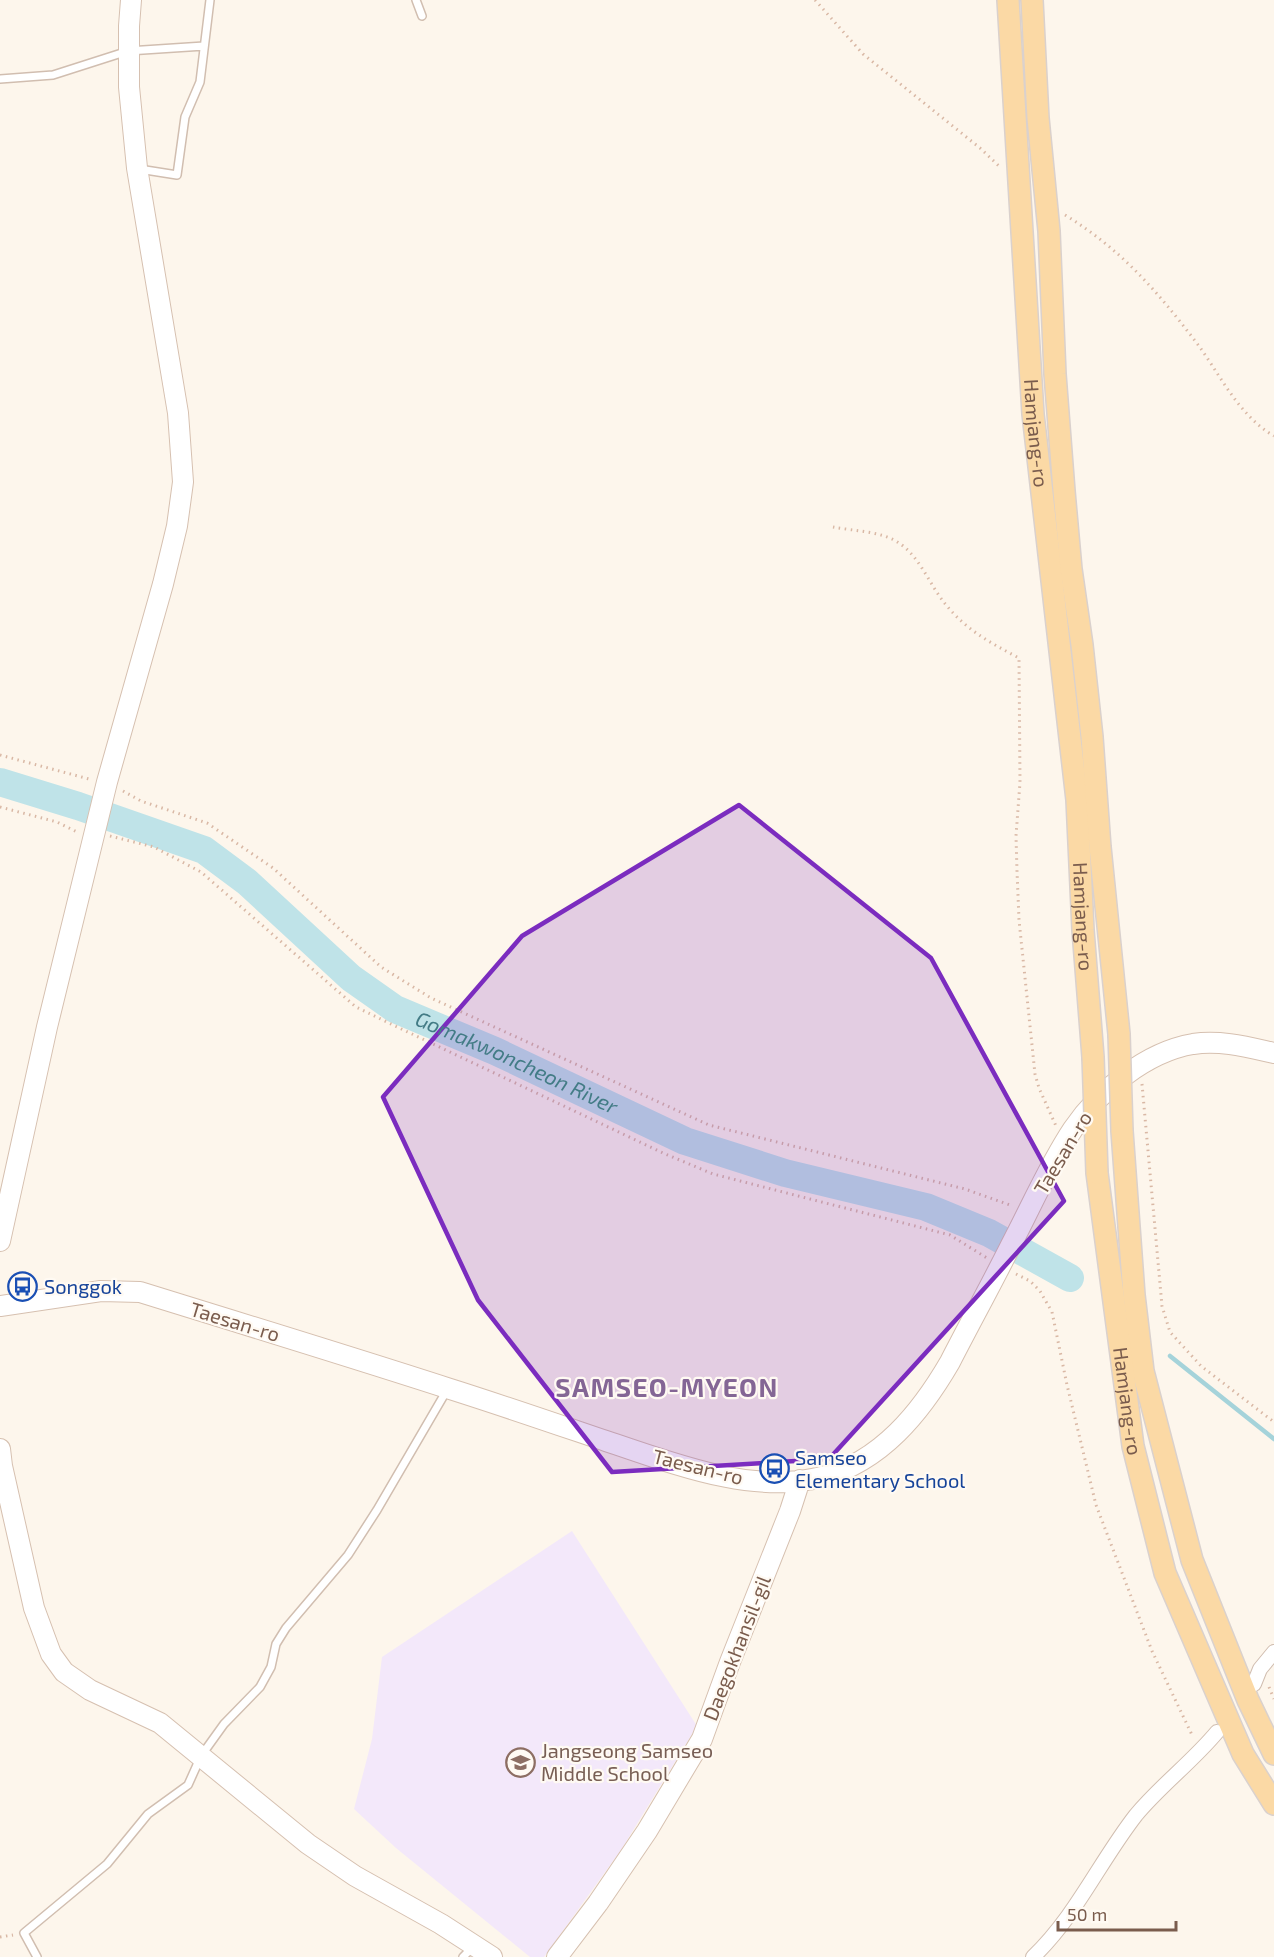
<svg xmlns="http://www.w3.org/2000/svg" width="1274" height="1957" viewBox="0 0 1274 1957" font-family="'Exo 2',sans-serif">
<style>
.education{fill:#f3e8fa}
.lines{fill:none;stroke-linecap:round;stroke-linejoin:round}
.stream{stroke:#a5d3da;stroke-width:4.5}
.river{stroke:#bfe3e8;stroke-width:28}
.lane-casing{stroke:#d1beb0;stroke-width:10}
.street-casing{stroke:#d1beb0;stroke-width:16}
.secondary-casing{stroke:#d6c0b0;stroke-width:22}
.primary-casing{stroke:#dad1cd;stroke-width:24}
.path{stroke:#d9b8a5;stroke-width:3;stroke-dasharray:1.5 4.5;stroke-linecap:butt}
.lane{stroke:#fff;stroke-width:7}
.street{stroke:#fff;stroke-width:14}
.secondary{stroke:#fff;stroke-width:20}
.primary{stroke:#fbd9a5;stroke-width:21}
.primary-bridge-casing{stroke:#dad1cd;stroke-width:24;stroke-linecap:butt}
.primary-bridge{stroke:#fbd9a5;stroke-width:21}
.marked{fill:#7b2cbf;fill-opacity:0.2;stroke:#7b2cbf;stroke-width:4.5;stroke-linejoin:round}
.labels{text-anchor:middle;stroke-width:4.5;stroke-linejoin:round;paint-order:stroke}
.street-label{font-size:20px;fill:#7a5c4d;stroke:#fffaf3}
.transit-label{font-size:20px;fill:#164399;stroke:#fffaf3;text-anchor:start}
.education-label{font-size:20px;fill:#785e54;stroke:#fffaf3;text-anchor:start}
.water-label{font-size:21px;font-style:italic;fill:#437c86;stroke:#fffaf3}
.district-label{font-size:26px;font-weight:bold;letter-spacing:1.5px;fill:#846695;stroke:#fffaf3}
</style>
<rect width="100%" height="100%" fill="#fdf6ec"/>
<path class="education" d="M572 1531 697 1726 621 1850 544 1957H530L396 1848 354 1809 372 1739 382 1657Z"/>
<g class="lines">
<path class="stream" d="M1170 1356 1274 1439"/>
<path class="river" id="s1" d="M0 782 78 806 204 850 247 882 351 978 395 1009 495 1051 685 1141 785 1173 926 1207 989 1233 1070 1278"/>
<defs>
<path id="lane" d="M416 0 422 16
M0 79 53 75 128 51 204 46
M139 169 177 175 185 117 200 82 210 0
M37 1957 24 1933 107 1864 148 1814 188 1785 201 1756 224 1724 260 1687 271 1667 276 1644 286 1628 348 1555 377 1510 447 1390
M463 1957 473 1947"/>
<path id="street" d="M1254 1684 1260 1669 1274 1652
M1033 1957C1076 1916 1100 1861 1136 1815 1161 1785 1192 1762 1217 1732"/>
<path id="secondary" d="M0 1241 47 1027 107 782 163 584 177 526 183 482 178 413 137 168 129 87V26L131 0
M0 1306 101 1291 140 1292C243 1324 345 1355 447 1388 501 1405 553 1423 606 1441 673 1463 751 1495 822 1477 881 1462 921 1412 950 1362 970 1323 991 1285 1011 1245 1031 1207 1049 1165 1073 1129 1100 1090 1146 1052 1193 1044 1221 1040 1247 1047 1274 1053
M0 1449 2 1466 34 1608 51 1654 64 1672 90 1690 160 1723 308 1844 355 1876 441 1924 492 1957
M557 1957 598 1903 647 1831 702 1739 730 1662 790 1511 800 1480"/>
<g id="primary">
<path id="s2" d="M1008 0 1033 414 1077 800 1083 930 1093 1057"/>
<path d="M1032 0 1038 118 1049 231 1055 374 1064 491 1071 569 1082 645 1092 737 1100 847 1119 1034"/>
<path d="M1122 1131 1134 1295 1143 1371 1192 1560 1248 1700 1274 1754"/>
<path id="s3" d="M1097 1173 1133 1446 1165 1573 1243 1754 1274 1804"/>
</g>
</defs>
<use href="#lane" class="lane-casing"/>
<use href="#street" class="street-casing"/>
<use href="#secondary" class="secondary-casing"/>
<use href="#primary" class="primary-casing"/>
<path class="path" d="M815 0 863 54 980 148 1000 167
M1065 215C1122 250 1156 290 1196 342 1220 374 1238 415 1274 436
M833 527C853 531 882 531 899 543 919 556 929 583 943 601 964 629 989 642 1019 658L1020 782 1016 836 1017 871 1019 920 1035 1074 1039 1088 1056 1126
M0 755 89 779
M123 791 141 801 207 823 273 868 381 967 431 998 709 1125 965 1189 1013 1206
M0 807 57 822 79 833
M110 836 154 847 201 872 356 1007 393 1025 663 1153 713 1174 950 1235 987 1258
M1142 1084 1162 1306 1170 1332 1201 1366 1274 1422
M1016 1274 1030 1281 1040 1291 1052 1312 1067 1385 1096 1505 1152 1651 1193 1737
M1269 1687 1274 1699
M0 1937 13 1935"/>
<use href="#lane" class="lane"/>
<use href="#street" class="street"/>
<use href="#secondary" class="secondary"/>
<use href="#primary" class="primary"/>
<defs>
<path id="primary-bridge" d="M1119 1034 1122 1131
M1093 1057 1097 1173"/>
</defs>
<use href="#primary-bridge" class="primary-bridge-casing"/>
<use href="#primary-bridge" class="primary-bridge"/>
</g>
<path class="marked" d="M739 805 931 958 1064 1201 829 1459 612 1472 478 1300 383 1097 522 936Z"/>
<defs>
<symbol id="bus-ring" viewBox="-11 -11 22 22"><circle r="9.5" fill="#fffaf3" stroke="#1a4fb4" stroke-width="1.5"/><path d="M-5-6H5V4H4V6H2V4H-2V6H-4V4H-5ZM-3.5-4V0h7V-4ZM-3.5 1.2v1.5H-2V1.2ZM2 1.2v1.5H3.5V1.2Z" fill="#1a4fb4"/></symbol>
<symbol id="school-ring" viewBox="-11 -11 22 22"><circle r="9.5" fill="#fffaf3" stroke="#8d6e63" stroke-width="1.5"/><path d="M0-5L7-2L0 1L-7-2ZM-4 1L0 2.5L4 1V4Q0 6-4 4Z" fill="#8d6e63"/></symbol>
</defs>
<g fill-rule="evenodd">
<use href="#bus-ring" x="6" y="1270" width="33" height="33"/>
<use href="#bus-ring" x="758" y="1452" width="33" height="33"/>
<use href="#school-ring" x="504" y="1746" width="33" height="33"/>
</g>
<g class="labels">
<g class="street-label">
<text dy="7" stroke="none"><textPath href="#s2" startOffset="434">Hamjang-ro</textPath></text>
<text dy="7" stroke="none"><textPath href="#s2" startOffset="920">Hamjang-ro</textPath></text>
<text transform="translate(1063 1153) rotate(-59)" y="7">Taesan-ro</text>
<text transform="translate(235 1322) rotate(17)" y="7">Taesan-ro</text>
<text dy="7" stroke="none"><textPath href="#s3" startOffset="230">Hamjang-ro</textPath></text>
<text transform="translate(698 1467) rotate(14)" y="7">Taesan-ro</text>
<text transform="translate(737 1648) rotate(-69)" y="7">Daegokhansil-gil</text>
</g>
<g class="transit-label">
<text x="44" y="1294">Songgok</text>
<text x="795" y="1465">Samseo<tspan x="795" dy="23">Elementary School</tspan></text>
</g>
<g class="education-label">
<text x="541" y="1758">Jangseong Samseo<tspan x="541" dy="23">Middle School</tspan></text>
</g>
<g class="water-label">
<text dy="7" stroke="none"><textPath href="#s1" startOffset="597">Gomakwoncheon River</textPath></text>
</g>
<g class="district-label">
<text x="667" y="1397">SAMSEO-MYEON</text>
</g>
</g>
<path d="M1058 1921v9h118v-9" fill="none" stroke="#7a5c4d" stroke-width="3"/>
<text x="1067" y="1921" font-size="18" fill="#7a5c4d" stroke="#fffaf3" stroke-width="4.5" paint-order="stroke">50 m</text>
</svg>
